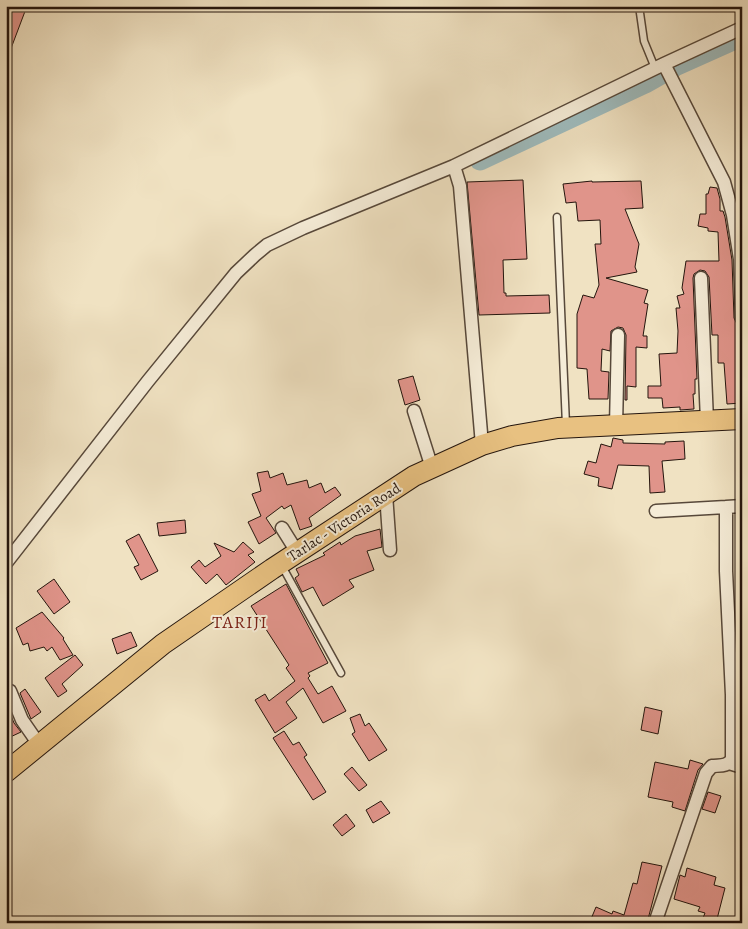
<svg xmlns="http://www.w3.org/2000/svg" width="748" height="929" viewBox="0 0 748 929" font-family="Alegreya,serif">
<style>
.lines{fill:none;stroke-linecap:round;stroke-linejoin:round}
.river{stroke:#9ebbbd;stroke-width:21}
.building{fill:#e0948a;stroke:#24150d}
.lane-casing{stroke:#57483a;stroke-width:9}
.street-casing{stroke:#57483a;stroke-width:15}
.primary-casing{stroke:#24150d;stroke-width:22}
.lane{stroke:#f5ecd7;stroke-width:6}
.street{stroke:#f5ecd7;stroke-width:12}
.primary{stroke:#e8c181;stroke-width:20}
.labels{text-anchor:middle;stroke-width:4;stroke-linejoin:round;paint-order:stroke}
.street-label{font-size:15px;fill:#24150d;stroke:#f5ecd7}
.quarter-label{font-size:18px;letter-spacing:1px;fill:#7a1f14;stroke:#f5ecd7}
</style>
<rect width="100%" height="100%" fill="#f0e2c2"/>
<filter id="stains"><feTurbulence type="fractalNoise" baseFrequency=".004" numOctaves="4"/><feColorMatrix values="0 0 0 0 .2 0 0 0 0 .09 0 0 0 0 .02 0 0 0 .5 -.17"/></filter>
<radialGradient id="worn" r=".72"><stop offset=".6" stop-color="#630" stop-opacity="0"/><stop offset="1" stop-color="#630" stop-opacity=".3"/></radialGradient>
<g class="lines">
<path class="river" d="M480 160 645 83 675 66 742 36"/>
</g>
<path class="building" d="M6 6H27L7 59H6Z
M523 180 527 259 503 260 504 293H506V296L549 295 550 313 479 315 467 182Z
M592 181V182L641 181 643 208 625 209 639 244 635 267 637 272 606 278 648 290 644 303 648 304 643 336H647V348L636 347V387L627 386V400H625L626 335 623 328 618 327 611 331 610 351 602 349 601 371 609 372 608 399H589L587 369 577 368V314L583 295 594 298 599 285 595 244H601L600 220 578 221 576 202 566 203 563 184Z
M710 187 717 188 720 199V211H723L725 217 732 260 734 318 737 324V376H740L742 403 727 404 724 363H718V335H712L709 277 705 271 700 270 694 274 693 278 697 379H695V394H693L694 409 680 410V407L663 408 662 398H648V386H661L659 354 677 353 678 331 676 308H680L677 296 684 294 682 288 686 261H719L718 232 708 231V228L698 226 700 214H706V194H708Z
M413 376 420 400 405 405 398 380Z
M613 438 623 440V443L665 444V442L684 441 685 459 662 461 665 492 650 493 649 466 618 465 612 489 598 486 599 478 584 474 588 461 596 463 601 444 611 447Z
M268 471 270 478 283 473 287 485 307 480 309 488 321 483 325 493 335 487 341 495 309 518 312 526 300 530 291 505 284 509 282 506 266 518 276 533 259 544 248 522 261 516 252 494 261 491 257 473Z
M185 520 186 533 159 536 157 523Z
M380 529 382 547 367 551 374 570 349 580 354 587 323 606 313 587 302 592 295 578 299 575 296 569 325 555 323 553 340 542 341 545 355 536Z
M139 534 158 571 141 580 134 567 139 565 126 541Z
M243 542 254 552 248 555 255 562 226 585 217 574 206 584 191 567 199 560 205 567 221 556 214 543 234 552Z
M54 579 70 602 54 614 37 591Z
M286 584 328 663 308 673 310 676 308 678 318 694 332 686 346 711 323 723 303 688 286 702 297 718 275 733 255 700 265 694 269 701 295 681 286 668 289 665 251 606Z
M42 612 64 638 63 639 73 655 60 660 52 647 47 651 44 647 30 651 28 643 23 645 16 628Z
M131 632 137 646 117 654 112 639Z
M75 655 83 665 62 684 67 691 58 697 45 678Z
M25 689 41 712 31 719 20 693Z
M6 703 14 723 21 732 6 739Z
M645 707 662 711 658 734 641 730Z
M360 714 365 726 369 723 387 750 369 761 352 734 355 732 350 718Z
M284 731 293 745 299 742 307 755 304 757 326 792 313 800 273 738Z
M690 760 703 764 698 770 685 811 672 807 673 802 648 797 655 762 688 769Z
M352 767 367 785 359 791 344 774Z
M708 792 721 796 715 813 702 809Z
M381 801 390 813 373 823 366 810Z
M346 814 355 826 342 836 333 825Z
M642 862 662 866 647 923H601L591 919 596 907 612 914 613 911 624 915 633 883 637 884Z
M687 868 716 877 714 885 725 888 716 923H701L705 913 698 911 700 907 674 899 680 875 685 877Z"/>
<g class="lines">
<defs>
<path id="lane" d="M639 6 644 41 655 68
M557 217 566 425
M282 566 341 673"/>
<path id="street" d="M664 64 724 182 733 215 740 259 742 318
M701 278 707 421
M414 411 432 468
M616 426 618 335
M482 445 460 186 454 166 664 64 742 28
M386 494 390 550
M656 511 726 507
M282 528 297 552
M6 563 148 381 236 273 255 255 267 245 303 228 454 166
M10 691 22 720 40 746
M729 763 742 767
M655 923 706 773 712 766C720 765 727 767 732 759V695L726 571V507L742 506"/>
<path id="primary" d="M6 772 163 644 272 569 414 476 482 445 512 436 558 428 742 419"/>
</defs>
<use href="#lane" class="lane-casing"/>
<use href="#street" class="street-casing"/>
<use href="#primary" class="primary-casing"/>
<use href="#lane" class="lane"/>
<use href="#street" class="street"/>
<use href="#primary" class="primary"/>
</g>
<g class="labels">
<g class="street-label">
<text transform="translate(344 522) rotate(-33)" y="5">Tarlac - Victoria Road</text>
</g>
<g class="quarter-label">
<text x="240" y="628">TARIJI</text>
</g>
</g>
<rect width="748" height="929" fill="none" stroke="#f0e2c2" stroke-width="25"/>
<rect x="8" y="8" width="733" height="914" fill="none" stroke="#24150d" stroke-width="2.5"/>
<rect x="12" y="12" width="723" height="904" fill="none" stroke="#24150d"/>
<rect width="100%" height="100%" filter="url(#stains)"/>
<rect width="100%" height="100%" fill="url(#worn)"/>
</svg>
